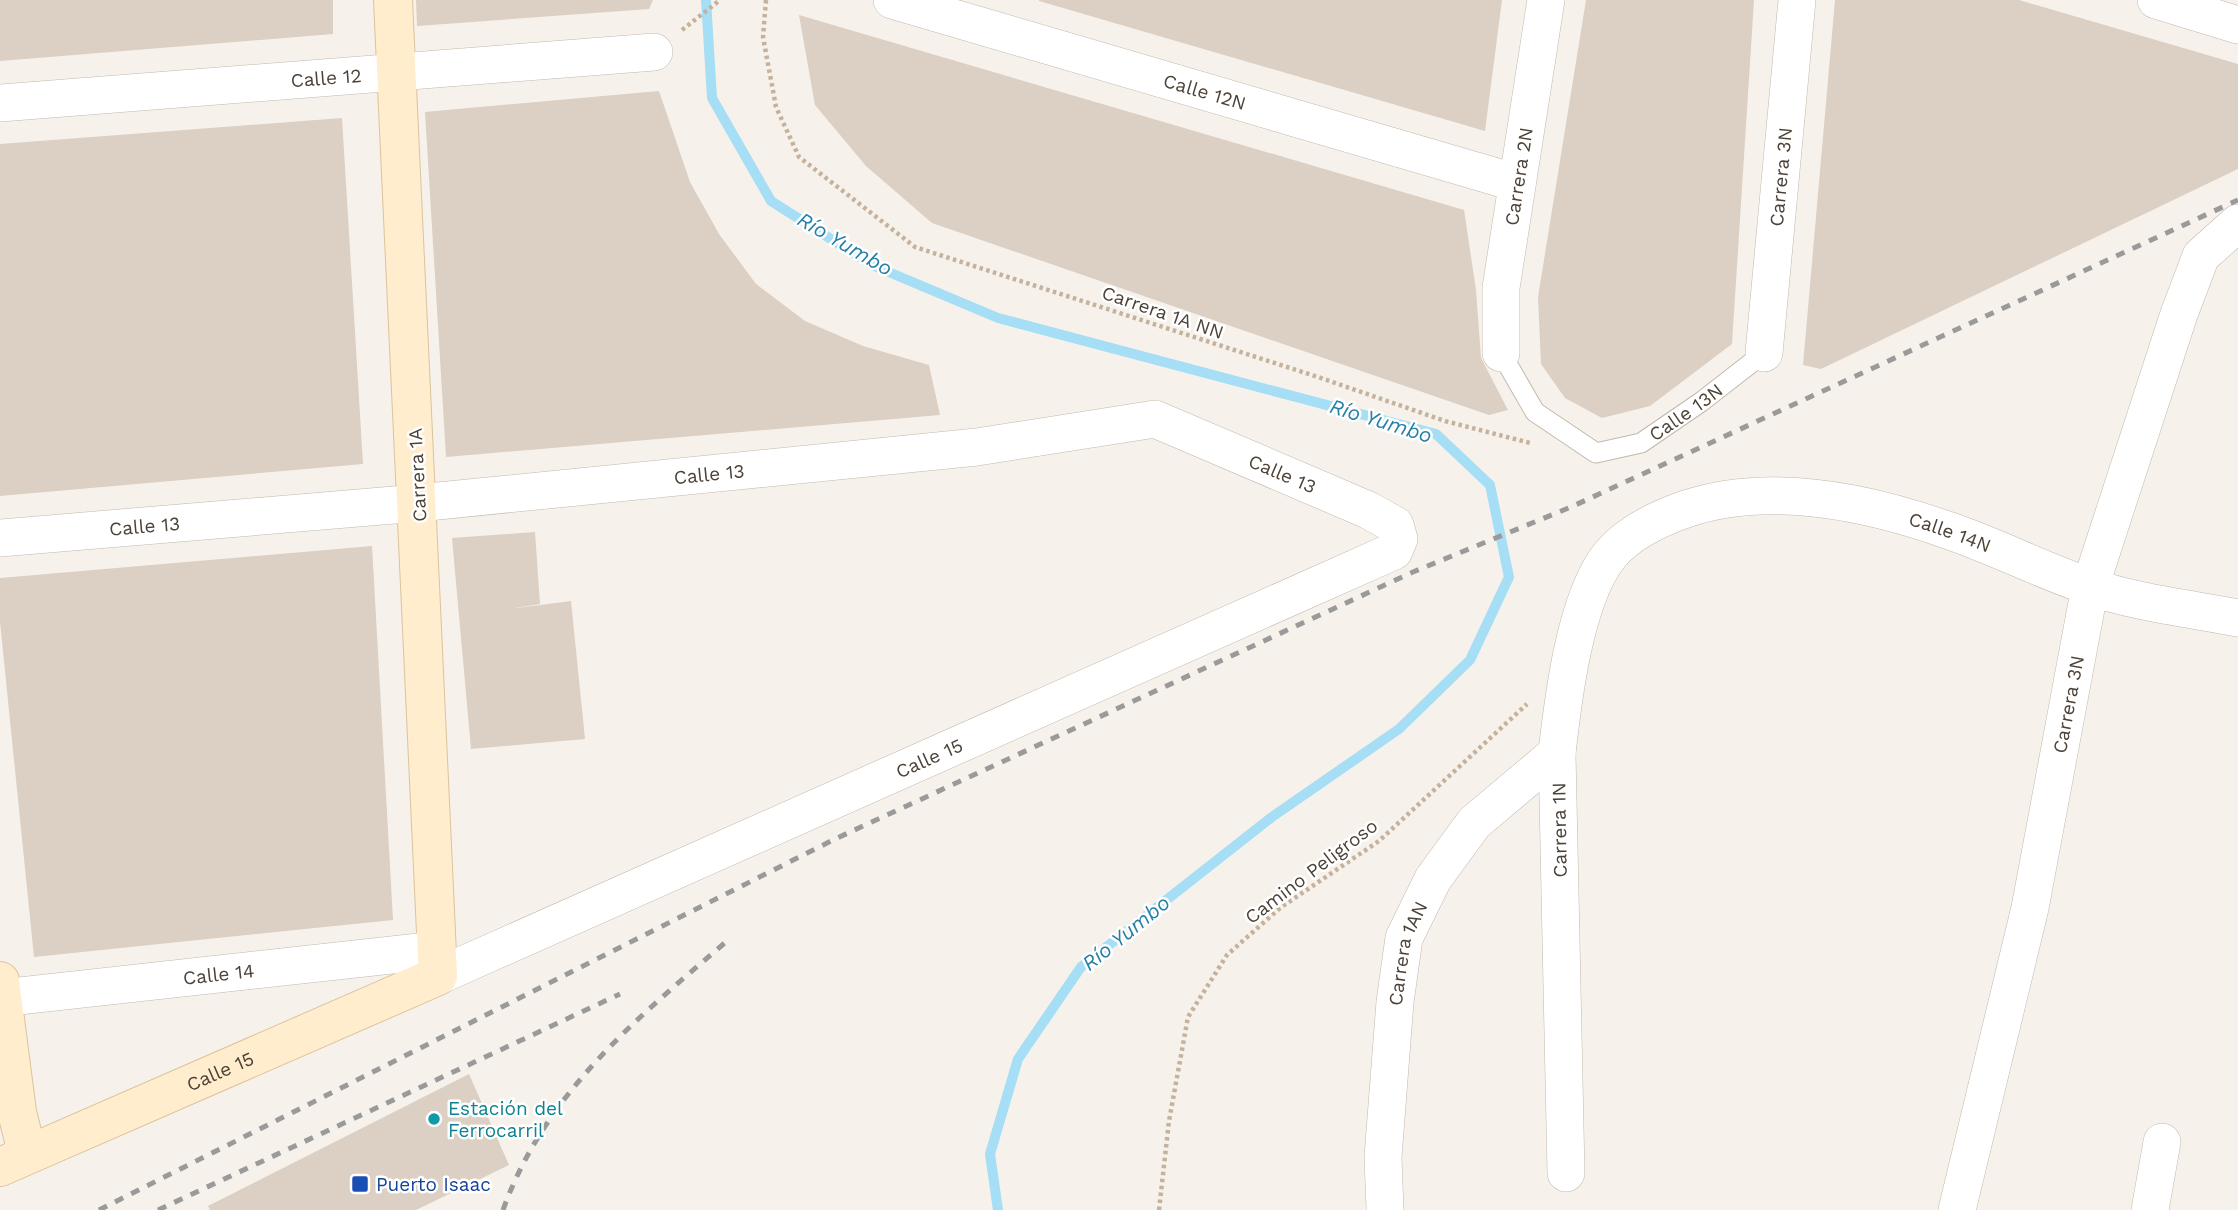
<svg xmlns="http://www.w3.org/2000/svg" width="2238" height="1210" viewBox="0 0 2238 1210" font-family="'Work Sans',sans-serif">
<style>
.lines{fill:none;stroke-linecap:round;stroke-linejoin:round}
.stream{stroke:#a5def5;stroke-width:10}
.building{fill:#dccfc3}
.lane-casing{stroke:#c3b8ad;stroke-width:21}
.street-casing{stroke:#c3b8ad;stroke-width:38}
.secondary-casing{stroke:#dcc39b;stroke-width:40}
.path{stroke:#c5b29d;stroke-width:4.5;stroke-dasharray:3.5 3.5;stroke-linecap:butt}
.lane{stroke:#fff;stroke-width:19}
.street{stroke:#fff;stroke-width:37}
.secondary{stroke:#ffedcd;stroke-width:38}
.rail{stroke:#9a9a9a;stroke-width:5;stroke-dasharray:9 9;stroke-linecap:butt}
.culture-dot{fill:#0f9aa8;stroke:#fff;stroke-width:2.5}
.transit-dot{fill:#1a4fb4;stroke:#fff;stroke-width:2.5}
.labels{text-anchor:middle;stroke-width:5;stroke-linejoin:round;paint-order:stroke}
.street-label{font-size:19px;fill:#4c4238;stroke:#fff}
.culture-label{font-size:19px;fill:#0d838f;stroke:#fff;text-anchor:start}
.transit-label{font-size:19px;fill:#164399;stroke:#fff;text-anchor:start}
.water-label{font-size:21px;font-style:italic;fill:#257fa6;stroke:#fff}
</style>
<rect width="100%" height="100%" fill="#f6f2eb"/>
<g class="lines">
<path class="stream" d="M706 0 712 98 771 201 872 265 998 318 1436 434 1490 485 1509 577 1470 660 1399 729 1272 817 1081 967 1018 1059 990 1154 998 1210"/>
</g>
<path class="building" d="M0 0H333V34L0 61Z
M416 0H653L649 9 417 26Z
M1502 0 1485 131 1039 1V0Z
M1586 0H1754L1732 344 1650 406 1602 418 1565 398 1541 364 1538 297Z
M1835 0H2019L2238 64V169L1821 369 1803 365Z
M799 15 1464 210 1476 290 1481 358 1508 410 1489 415 932 223 866 166 815 105Z
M659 91 690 182 719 234 756 284 805 321 863 346 929 365 940 415 446 457 425 112Z
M342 118 363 464 0 496V144Z
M535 532 540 604 509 609 571 601 585 739 471 749 452 538Z
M372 546 393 920 34 957 0 622V578Z
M469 1074 509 1165 416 1210H210L208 1206Z"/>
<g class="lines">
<defs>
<g id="lane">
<path id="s1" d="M1501 353 1535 412 1596 453 1641 443 1701 402 1764 353"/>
</g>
<g id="street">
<path id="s2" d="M892 0 1517 183"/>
<path d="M2156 0 2238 25"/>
<path id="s3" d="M0 103 654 52"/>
<path id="s4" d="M1501 353V288L1546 0"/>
<path id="s5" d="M1764 353 1797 0"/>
<path id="s6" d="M0 538 418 503 977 447 1155 419 1368 510 1395 525 1399 539 1394 551 438 976"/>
<path id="s7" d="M0 998 437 950"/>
<path id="s8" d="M1566 1173 1557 753C1563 699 1575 598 1610 555 1628 533 1660 518 1686 509 1769 481 1869 502 1950 531 1997 547 2041 570 2088 586 2132 602 2191 609 2238 618"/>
<path id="s9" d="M1385 1210 1383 1157 1395 1002 1404 938 1433 879 1474 823 1557 753"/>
<path id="s10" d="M1957 1210 2030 908 2090 587 2179 314 2201 256 2238 223"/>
<path d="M2150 1210 2162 1142"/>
</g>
<g id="secondary">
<path d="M0 981 17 1112 27 1153"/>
<path id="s11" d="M0 1167 438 976 393 0"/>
</g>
</defs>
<use href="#lane" class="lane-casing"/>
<use href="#street" class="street-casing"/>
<use href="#secondary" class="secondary-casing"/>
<path class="path" d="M766 0 763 37 776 107 799 157 915 247 1318 377 1445 421 1530 443
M682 30 720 0
M1159 1210 1169 1121 1188 1017 1227 955 1280 908 1379 841 1527 704"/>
<use href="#lane" class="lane"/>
<use href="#street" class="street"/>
<use href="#secondary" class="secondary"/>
<path class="rail" d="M99 1210 835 839 1413 572 1571 507 2238 200
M158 1210 620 994
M503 1210C545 1093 636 1019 727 941"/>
</g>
<circle class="culture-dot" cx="434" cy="1119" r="7"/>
<rect class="transit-dot" x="351" y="1175" width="18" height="18" rx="3.5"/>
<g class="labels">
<g class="street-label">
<text dy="7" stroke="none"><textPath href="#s3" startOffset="327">Calle 12</textPath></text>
<text dy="7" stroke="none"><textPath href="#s2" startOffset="326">Calle 12N</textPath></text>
<text dy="7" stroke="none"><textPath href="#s4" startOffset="178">Carrera 2N</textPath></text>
<text dy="7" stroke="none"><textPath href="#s5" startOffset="177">Carrera 3N</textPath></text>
<text transform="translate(1163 312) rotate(19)" y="7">Carrera 1A NN</text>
<text dy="7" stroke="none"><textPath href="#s1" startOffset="242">Calle 13N</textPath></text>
<text dy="7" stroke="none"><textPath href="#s6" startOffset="1300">Calle 13</textPath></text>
<text dy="7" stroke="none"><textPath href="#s6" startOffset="712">Calle 13</textPath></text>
<text transform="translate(417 475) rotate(-93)" y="7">Carrera 1A</text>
<text dy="7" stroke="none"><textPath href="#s6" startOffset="145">Calle 13</textPath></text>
<text dy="7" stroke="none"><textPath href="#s8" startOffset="987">Calle 14N</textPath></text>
<text dy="7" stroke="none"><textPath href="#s10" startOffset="518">Carrera 3N</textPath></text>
<text transform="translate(929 758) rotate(-24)" y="7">Calle 15</text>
<text transform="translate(1559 830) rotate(-91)" y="7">Carrera 1N</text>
<text transform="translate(1311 871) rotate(-37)" y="7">Camino Peligroso</text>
<text dy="7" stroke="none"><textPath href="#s9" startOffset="259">Carrera 1AN</textPath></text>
<text dy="7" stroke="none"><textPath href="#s7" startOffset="220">Calle 14</textPath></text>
<text dy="7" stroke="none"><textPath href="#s11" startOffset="240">Calle 15</textPath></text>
</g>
<g class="culture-label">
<text x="448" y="1115">Estación del<tspan x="448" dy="22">Ferrocarril</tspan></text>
</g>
<g class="transit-label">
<text x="376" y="1191">Puerto Isaac</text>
</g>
<g class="water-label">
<text transform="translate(845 244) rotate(30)" y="7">Río Yumbo</text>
<text transform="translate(1381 421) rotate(17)" y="7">Río Yumbo</text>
<text transform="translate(1126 933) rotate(-39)" y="7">Río Yumbo</text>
</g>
</g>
</svg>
